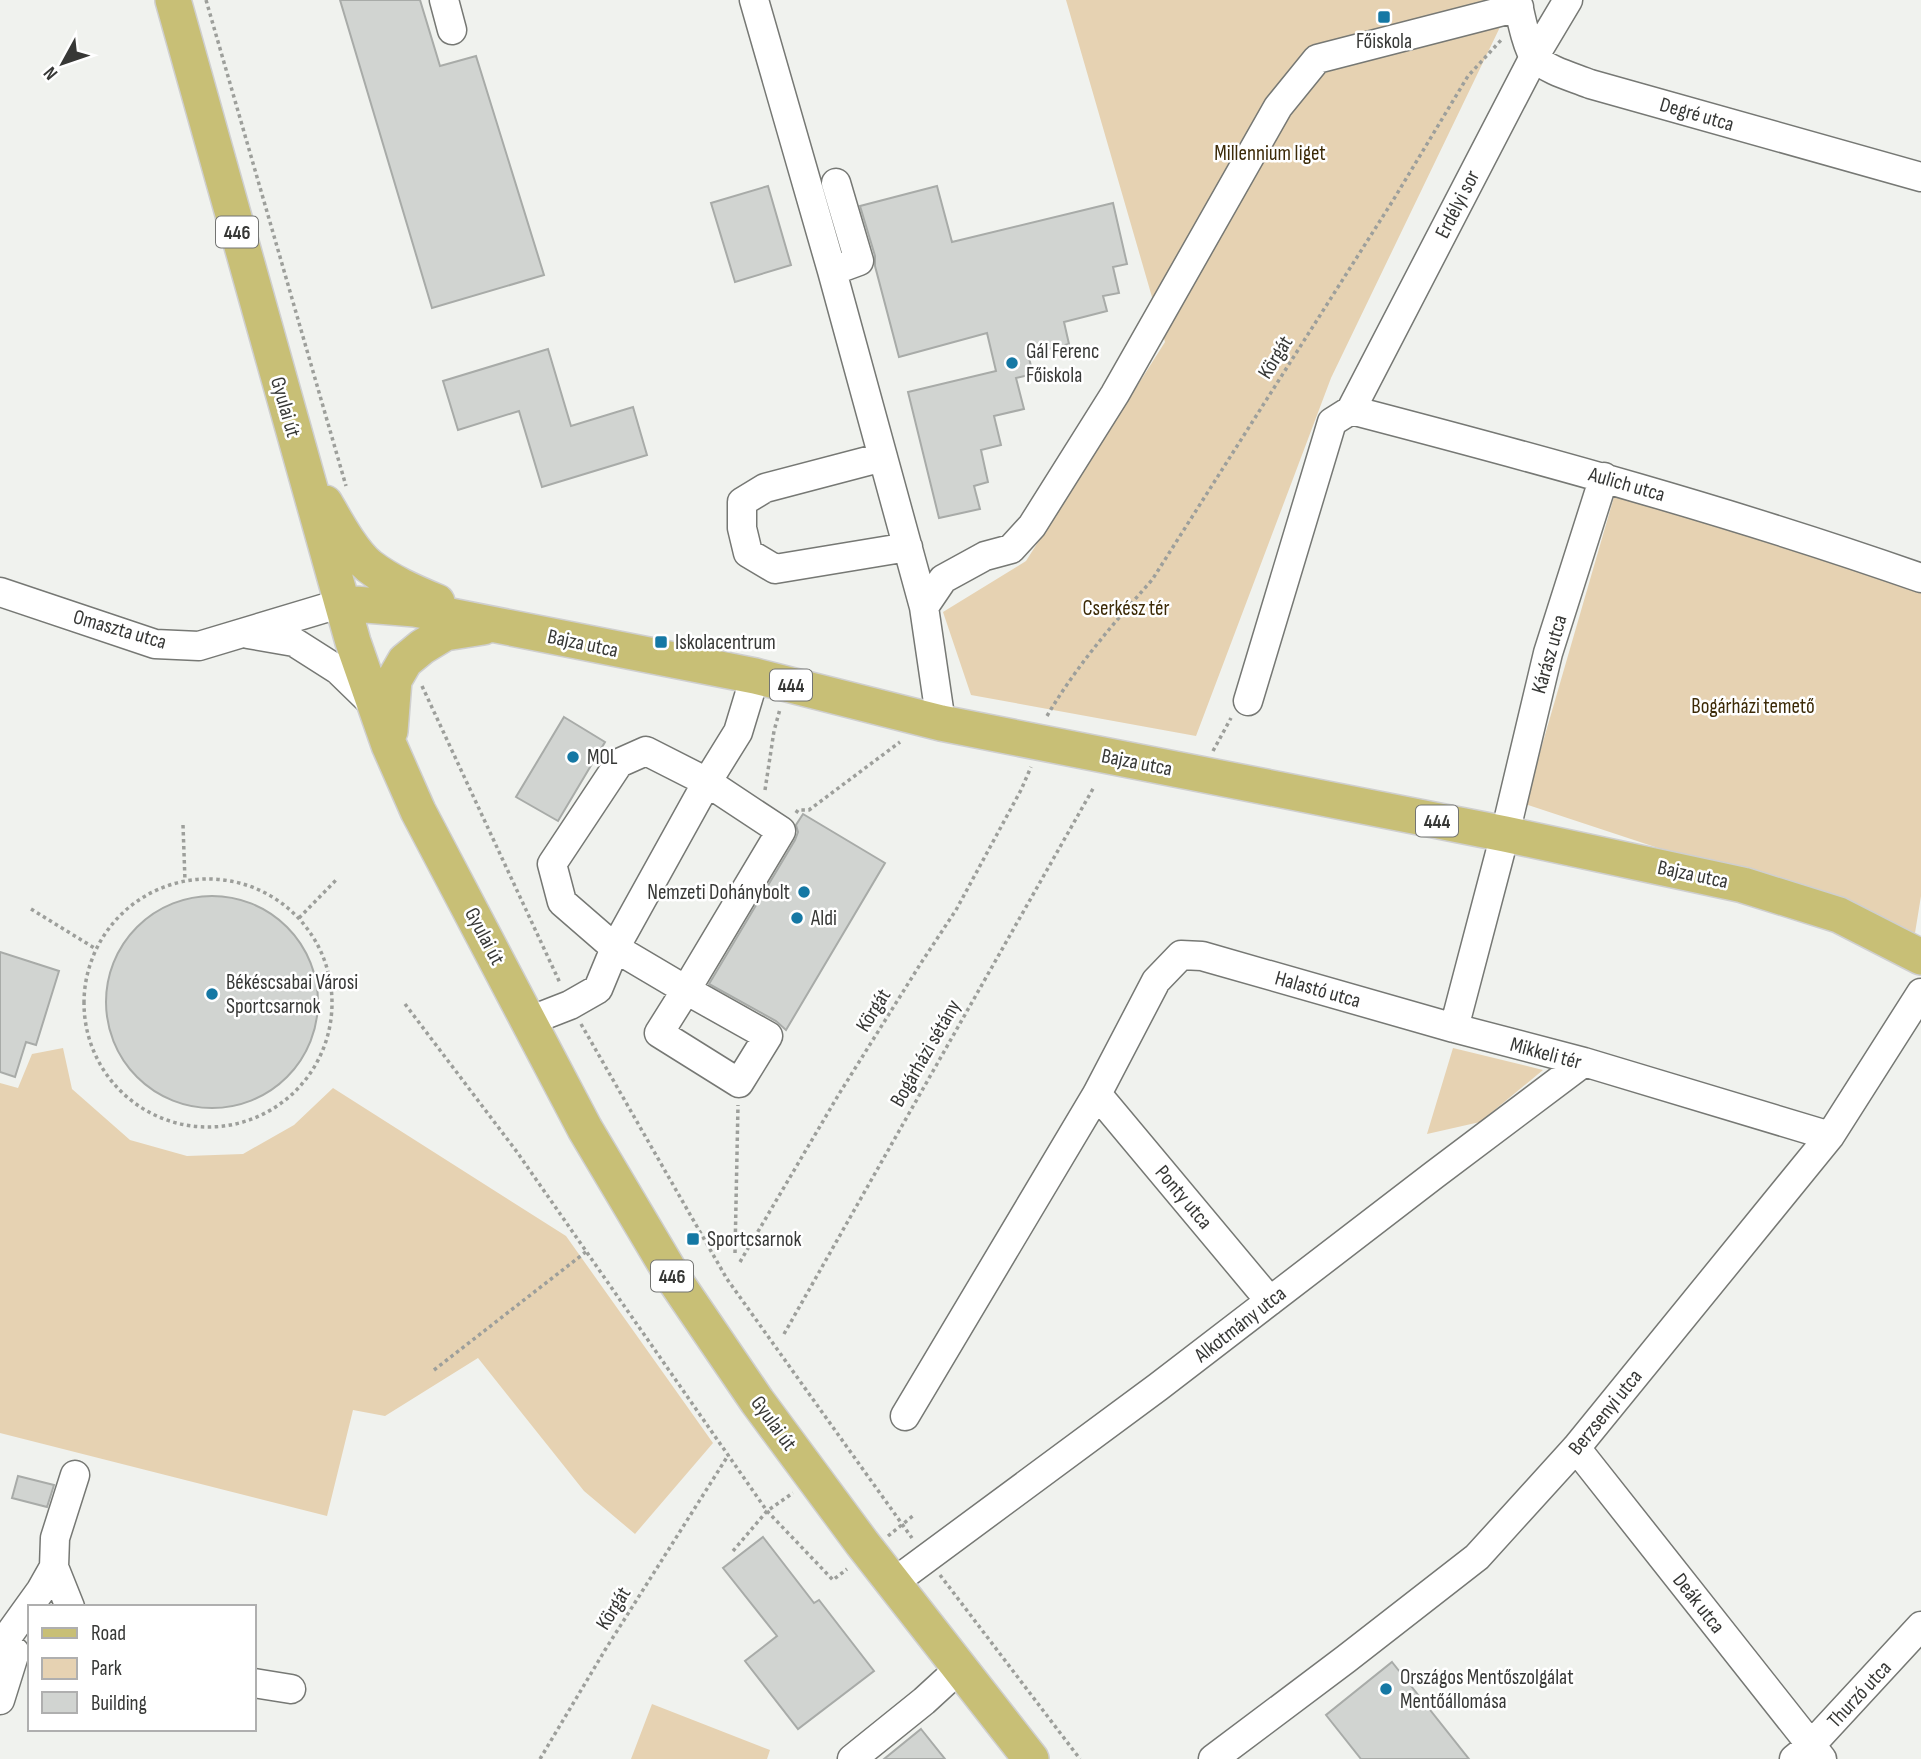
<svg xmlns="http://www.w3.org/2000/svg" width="1921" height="1759" viewBox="0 0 1921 1759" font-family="'Sofia Sans Condensed',sans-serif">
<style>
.green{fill:#e6d2b2}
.building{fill:#d1d4d1;stroke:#a8aba8;stroke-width:2}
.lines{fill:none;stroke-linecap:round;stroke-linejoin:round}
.minor-casing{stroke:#767874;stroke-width:31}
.major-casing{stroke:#cfcfcf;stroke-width:38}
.path{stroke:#9d9f9b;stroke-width:3.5;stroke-dasharray:3.5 3.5;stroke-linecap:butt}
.minor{stroke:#fff;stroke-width:28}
.major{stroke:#c8bf76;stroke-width:35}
.poi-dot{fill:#1578a4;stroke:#fff;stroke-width:2.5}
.labels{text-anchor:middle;stroke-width:5;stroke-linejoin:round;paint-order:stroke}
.shield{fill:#fff;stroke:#737472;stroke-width:2}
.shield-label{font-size:19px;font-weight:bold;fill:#373836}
.poi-label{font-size:21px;fill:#373836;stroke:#fff;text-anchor:start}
.street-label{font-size:21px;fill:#373836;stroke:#fff}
.park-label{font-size:21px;fill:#3c2a07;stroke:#fff}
</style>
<rect width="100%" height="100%" fill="#f0f2ee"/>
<path class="green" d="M1066 0H1498L1501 25 1331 378 1196 736 971 695 943 612 1026 561 1165 342Z
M1616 490 1921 588V896L1915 933 1525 804Z
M63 1048 72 1089 130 1140 187 1156 243 1154 294 1125 333 1088 566 1236 713 1443 635 1534 584 1491 478 1358 385 1416 353 1410 327 1516 0 1433V1083L18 1088 32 1054Z
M1453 1048 1543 1070 1480 1122 1427 1134Z
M652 1704 770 1750 767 1759H631Z"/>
<path class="building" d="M340 0H420L440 66 476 56 544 275 432 308Z
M768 186 791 265 735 282 711 203Z
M937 186 952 242 1113 203 1127 264 1113 267 1119 293 1103 296 1107 311 1064 322 1069 344 1028 354 1033 374 1016 378 1024 409 994 416 1001 445 981 450 988 482 974 486 980 509 939 518 908 392 996 371 987 333 899 357 875 266V256L860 206Z
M548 349 571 426 633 407 647 455 542 487 519 411 458 430 443 381Z
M564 717 605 742 558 821 516 797Z
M803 814 885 863 786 1030 776 1021 709 984 795 840 798 832 796 825Z
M106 1002a106 106 0 1 1 212 0a106 106 0 1 1-212 0Z
M0 952 59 971 36 1045 26 1042 15 1077 0 1072Z
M18 1476 54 1485 47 1507 12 1498Z
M763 1537 814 1603 819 1600 874 1671 798 1729 745 1661 777 1636 723 1568Z
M1392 1662 1469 1759H1361L1326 1715Z
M921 1729 945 1759H884Z"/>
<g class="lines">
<defs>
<path id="minor" d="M444 0 452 30
M754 0 832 271 924 607 941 723
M1517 0C1520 13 1527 49 1535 58 1549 71 1573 77 1590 84L1921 177
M832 271 859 261 836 183
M1351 410 1534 57 1568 0
M883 457 765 488 742 502V528L748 553 775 569 908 547
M0 592 155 644 199 646 342 603
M924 607 943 579 985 556 1011 549 1032 526 1115 394 1278 107 1317 59 1519 7
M248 634 294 642 338 670 373 704
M1248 701 1332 422 1351 410C1543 460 1733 512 1921 578
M646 751 707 782 781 831 686 990 615 948 562 902 552 864 619 763Z
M686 990 768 1036 739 1083 659 1033Z
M529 1021 570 1005 598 989 615 948 707 782 738 732 755 676
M1454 1028 1505 834 1548 653 1604 477
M1097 1094 1270 1301
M905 1416 1097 1094 1156 981 1181 955 1202 956 1454 1028 1584 1062 1830 1136
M1576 1448 1822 1759
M54 1567 70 1607
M893 1583 1158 1387 1434 1175 1584 1062
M0 1647 41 1590 54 1567 55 1538 75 1475
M254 1683 291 1689
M0 1700 15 1652
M852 1759 924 1701 960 1668
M1213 1759 1346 1659 1477 1557 1576 1448 1830 1136 1921 993
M1794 1759 1811 1745 1921 1626"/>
<path id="major" d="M173 0 353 642 389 745 418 811 585 1129 676 1282 757 1401 862 1543 1031 1759
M325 503C336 522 352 552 369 566 390 582 413 592 437 602
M342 603 415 609 755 676 941 723 1505 834 1743 885 1839 915 1921 957
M390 731 394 680 405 661 422 647 445 633 483 627"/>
</defs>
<use href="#minor" class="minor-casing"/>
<use href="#major" class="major-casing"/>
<path class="path" d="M206 0 346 486
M422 686 560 983
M1047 716C1077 665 1113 624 1152 580L1392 202 1468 76 1503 38
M1213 751 1231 718
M765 790 774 731 780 709
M796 813 798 810H809L900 742
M183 825 185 881
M84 1003a124 124 0 1 1 248 0a124 124 0 1 1-248 0Z
M31 909 96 949
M299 918 337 879
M405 1004 517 1152 767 1511 833 1580 847 1569
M581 1024 727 1279 912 1538
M735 1253 738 1105
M740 1262 839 1094 921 963 956 910 1021 790 1031 767
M784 1334 1094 787
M434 1370 587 1251
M888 1536 914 1515
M733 1551 767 1511 793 1493
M940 1575 1080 1759
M540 1759 605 1650 729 1454"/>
<use href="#minor" class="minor"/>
<use href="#major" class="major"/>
</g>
<g class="poi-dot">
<rect x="1377" y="10" width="14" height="14" rx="3.5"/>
<circle cx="1012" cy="363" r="7"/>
<rect x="654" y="635" width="14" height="14" rx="3.5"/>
<circle cx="573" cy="757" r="7"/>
<circle cx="804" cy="892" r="7"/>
<circle cx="797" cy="918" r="7"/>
<circle cx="212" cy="994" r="7"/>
<rect x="686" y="1232" width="14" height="14" rx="3.5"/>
<circle cx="1386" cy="1689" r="7"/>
</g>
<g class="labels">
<g class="shield">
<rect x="216" y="216.5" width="42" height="31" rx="5"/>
<rect x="770" y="669.5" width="42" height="31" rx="5"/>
<rect x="1416" y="805.5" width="42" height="31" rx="5"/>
<rect x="651" y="1260.5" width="42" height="31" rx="5"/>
</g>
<g class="shield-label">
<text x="237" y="239">446</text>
<text x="791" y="692">444</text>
<text x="1437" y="828">444</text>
<text x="672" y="1283">446</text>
</g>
<g class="poi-label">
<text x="1384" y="48" text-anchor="middle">Főiskola</text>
<text x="1026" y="358">Gál Ferenc<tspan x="1026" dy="24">Főiskola</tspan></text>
<text x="675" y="649">Iskolacentrum</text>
<text x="587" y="764">MOL</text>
<text x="790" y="899" text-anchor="end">Nemzeti Dohánybolt</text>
<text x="811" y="925">Aldi</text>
<text x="226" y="989">Békéscsabai Városi<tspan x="226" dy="24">Sportcsarnok</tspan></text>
<text x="707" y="1246">Sportcsarnok</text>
<text x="1400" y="1684">Országos Mentőszolgálat<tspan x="1400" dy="24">Mentőállomása</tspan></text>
</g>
<g class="street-label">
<text transform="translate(1697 114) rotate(16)" y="7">Degré utca</text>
<text transform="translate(1457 204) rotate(-63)" y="7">Erdélyi sor</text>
<text transform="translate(1275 357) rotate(-58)" y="7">Körgát</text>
<text transform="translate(286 407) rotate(74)" y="7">Gyulai út</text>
<text transform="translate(1627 484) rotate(16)" y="7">Aulich utca</text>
<text transform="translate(120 629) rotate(16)" y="7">Omaszta utca</text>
<text transform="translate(583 643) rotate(12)" y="7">Bajza utca</text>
<text transform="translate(1549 654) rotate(-74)" y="7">Kárász utca</text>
<text transform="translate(1137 762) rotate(11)" y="7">Bajza utca</text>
<text transform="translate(1693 874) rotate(12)" y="7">Bajza utca</text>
<text transform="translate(485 936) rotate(62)" y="7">Gyulai út</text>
<text transform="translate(1318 989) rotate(16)" y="7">Halastó utca</text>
<text transform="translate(873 1010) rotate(-58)" y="7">Körgát</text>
<text transform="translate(925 1053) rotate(-60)" y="7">Bogárházi sétány</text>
<text transform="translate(1546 1053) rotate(15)" y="7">Mikkeli tér</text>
<text transform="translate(1184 1197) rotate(50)" y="7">Ponty utca</text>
<text transform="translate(1240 1324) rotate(-38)" y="7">Alkotmány utca</text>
<text transform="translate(1605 1412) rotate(-51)" y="7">Berzsenyi utca</text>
<text transform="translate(774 1423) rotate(54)" y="7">Gyulai út</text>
<text transform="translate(1699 1603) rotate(52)" y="7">Deák utca</text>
<text transform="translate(613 1608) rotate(-58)" y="7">Körgát</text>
<text transform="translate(1859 1694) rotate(-47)" y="7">Thurzó utca</text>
</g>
<g class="park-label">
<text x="1270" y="160">Millennium liget</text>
<text x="1126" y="615">Cserkész tér</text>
<text x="1753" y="713">Bogárházi temető</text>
</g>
</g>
<rect x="28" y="1605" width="228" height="126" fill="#ffffff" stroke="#afafaf" stroke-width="2"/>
<rect x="42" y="1628" width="35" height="10" fill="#c8bf76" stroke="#afafaf" stroke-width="2"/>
<text x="91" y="1640" font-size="21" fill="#373836">Road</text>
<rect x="42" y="1658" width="35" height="21" fill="#e6d2b2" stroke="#afafaf" stroke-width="2"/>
<text x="91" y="1675" font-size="21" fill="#373836">Park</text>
<rect x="42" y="1692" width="35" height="21" fill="#d1d4d1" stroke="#afafaf" stroke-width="2"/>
<text x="91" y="1710" font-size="21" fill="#373836">Building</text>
<g transform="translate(63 63) rotate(230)" stroke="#ffffff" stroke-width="5" paint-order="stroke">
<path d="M0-5L12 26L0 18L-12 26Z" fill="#373836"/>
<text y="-10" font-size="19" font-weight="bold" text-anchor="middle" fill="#373836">N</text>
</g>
</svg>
